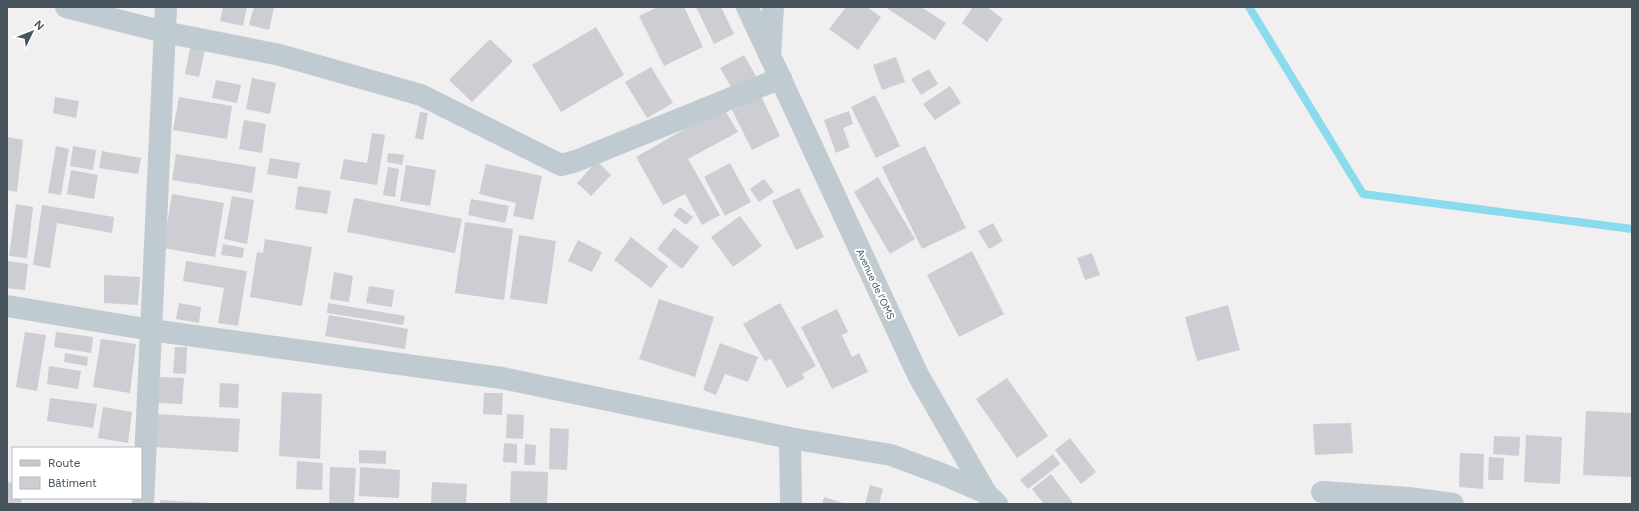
<svg xmlns="http://www.w3.org/2000/svg" width="1639" height="511" viewBox="0 0 1639 511" font-family="Figtree,sans-serif">
<style>
.lines{fill:none;stroke-linecap:round;stroke-linejoin:round}
.stream{stroke:#89dbed;stroke-width:8}
.building{fill:#ccced4}
.minor{stroke:#bfcad1;stroke-width:22}
.tertiary{stroke:#bfcad1;stroke-width:22}
.labels{text-anchor:middle;stroke-width:4;stroke-linejoin:round;paint-order:stroke}
.street-label{font-size:10px;fill:#47535d;stroke:#fff}
</style>
<rect width="100%" height="100%" fill="#f1efef"/>
<g class="lines">
<path class="stream" d="M1249 7 1363 194 1632 229"/>
</g>
<path class="building" d="M223 7H247L243 26 220 21Z
M254 7H274L269 30 249 25Z
M658 7H684L703 47 664 66 639 16Z
M696 7H721L734 34 714 44Z
M846 7H867L881 17 858 50 829 29Z
M885 7H921L946 23 935 40Z
M973 7H987L1003 19 987 42 962 23Z
M596 27 624 75 561 112 532 65Z
M490 39 513 61 472 102 449 80Z
M190 48 205 50 199 77 185 74Z
M744 55 757 78 734 92 720 68Z
M896 57 905 82 882 90 873 65Z
M651 67 673 103 647 118 625 82Z
M929 69 938 84 921 95 911 79Z
M252 78 276 83 270 114 246 109Z
M216 80 241 85 237 103 212 98Z
M950 86 961 103 935 120 923 104Z
M875 95 900 146 876 158 851 107Z
M761 96 780 136 752 150 732 110Z
M55 97 79 101 76 118 53 113Z
M179 97 232 106 227 139 173 130Z
M723 107 738 132 688 159 720 215 702 225 685 194 663 205 636 157Z
M849 111 853 124 843 128 850 147 836 153 824 120Z
M420 112 428 113 423 140 415 138Z
M244 120 266 124 262 153 239 149Z
M372 133 385 135 377 185 340 179 344 159 367 163Z
M7 137 23 140 17 192 7 190Z
M56 146 69 149 61 195 48 193Z
M73 146 96 150 93 170 70 166Z
M925 146 966 228 922 249 882 167Z
M102 151 141 158 138 174 99 168Z
M388 153 404 155 402 165 387 162Z
M176 154 256 167 252 193 172 180Z
M270 158 300 163 297 179 267 174Z
M597 161 611 175 591 196 577 183Z
M730 163 751 202 725 216 704 177Z
M486 164 542 176 533 220 513 216 516 203 479 194Z
M406 165 436 170 430 206 400 201Z
M388 167 399 169 395 197 383 195Z
M71 170 98 175 94 199 67 194Z
M878 177 915 239 890 254 854 192Z
M764 179 774 192 759 202 750 189Z
M298 186 331 191 327 214 295 209Z
M799 188 824 237 796 250 772 201Z
M172 194 224 203 215 257 163 248Z
M232 196 254 200 247 244 224 239Z
M354 198 462 219 455 253 347 232Z
M471 199 509 206 505 223 468 215Z
M16 204 33 207 27 258 9 256Z
M42 205 114 217 112 233 57 223 50 268 33 265Z
M680 207 693 217 686 225 673 215Z
M740 216 762 246 733 267 711 237Z
M465 222 513 229 504 300 455 293Z
M993 223 1003 241 989 249 978 231Z
M674 228 699 247 682 269 657 249Z
M519 235 556 241 547 304 510 299Z
M631 237 668 266 651 288 614 260Z
M265 239 312 247 302 306 250 297 257 252 263 253Z
M578 240 602 252 592 272 568 261Z
M223 244 244 248 243 258 221 255Z
M972 251 1004 314 959 337 927 275Z
M1092 253 1100 275 1085 280 1077 258Z
M7 261 28 264 25 290 7 288Z
M186 261 247 271 238 326 218 323 224 288 183 281Z
M334 272 353 276 349 302 330 299Z
M104 275 140 277 138 305 104 303Z
M369 286 394 290 392 307 366 303Z
M659 299 714 317 695 377 639 359Z
M179 303 201 307 199 323 176 319Z
M328 303 405 316 403 325 327 313Z
M780 303 816 366 802 374 805 378 787 388 771 359 765 361 743 324Z
M1228 305 1240 350 1197 361 1185 317Z
M837 309 848 332 842 335 852 357 859 353 868 372 832 389 801 327Z
M329 315 408 329 405 349 325 336Z
M25 332 46 335 37 391 16 387Z
M56 332 93 337 91 353 54 347Z
M101 339 136 344 130 393 93 387Z
M720 343 758 357 748 382 725 374 716 395 703 390Z
M175 347H187L186 374 173 373Z
M65 353 88 357 87 366 64 362Z
M49 366 81 371 78 389 47 384Z
M160 377 184 378 182 404 158 403Z
M1007 378 1048 436 1017 458 976 399Z
M220 383 239 384 238 408 219 407Z
M282 392 322 394 320 459 279 456Z
M484 393H503L502 415 483 414Z
M50 398 97 404 93 428 47 421Z
M103 407 132 412 128 443 98 438Z
M1586 411 1632 413V477L1583 475Z
M156 414 240 419 238 452 154 447Z
M507 414 524 415 523 439 506 438Z
M1351 423 1353 453 1315 455 1313 424Z
M550 428 569 429 567 470 549 469Z
M1526 435 1562 437 1560 484 1524 482Z
M1494 436 1520 437 1519 456 1493 454Z
M1070 438 1096 472 1081 484 1055 450Z
M504 443 517 444V463L503 462Z
M525 444 536 445 535 465H524Z
M359 450 386 451V464L359 463Z
M1460 453 1484 454 1483 489 1459 487Z
M1053 454 1060 464 1028 489 1020 480Z
M1489 457 1504 458 1503 480H1488Z
M297 461 323 463 322 490 296 489Z
M330 467 356 468 354 504H329Z
M360 467 400 470 399 498 359 496Z
M511 471 548 472 547 504H510Z
M1051 474 1074 504H1044L1032 489Z
M7 482 13 483V498H22L21 504H7Z
M432 482 467 484 466 504H431Z
M870 485 883 489 879 504H865Z
M824 497 846 504H822Z
M160 500 211 503V504H160Z"/>
<g class="lines">
<path class="minor" d="M66 7 164 32 280 55 421 95 561 165 576 161 781 78
M747 7 770 56
M7 306 151 330 502 378 790 438 891 455 942 474 986 493
M790 438 791 504
M1322 492 1409 498 1453 504
M143 504 166 7"/>
<path class="tertiary" d="M773 7 770 56 918 375 986 493 997 504"/>
</g>
<g class="labels">
<g class="street-label">
<text transform="translate(876 284) rotate(65)" y="4">Avenue de l'OMS</text>
</g>
</g>
<rect width="1639" height="511" fill="none" stroke="#47535d" stroke-width="16"/>
<rect x="12" y="447" width="130" height="52" fill="#ffffff" stroke="#b5babe"/>
<rect x="20" y="460" width="20" height="6" fill="#bfcad1" stroke="#b5babe"/>
<text x="48" y="467" font-size="12" fill="#47535d">Route</text>
<rect x="20" y="477" width="20" height="12" fill="#ccced4" stroke="#b5babe"/>
<text x="48" y="487" font-size="12" fill="#47535d">Bâtiment</text>
<g transform="translate(32 32) rotate(47)" stroke="#ffffff" stroke-width="3" paint-order="stroke">
<path d="M0-3L7 15L0 10L-7 15Z" fill="#47535d"/>
<text y="-6" font-size="11" font-weight="bold" text-anchor="middle" fill="#47535d">N</text>
</g>
</svg>
